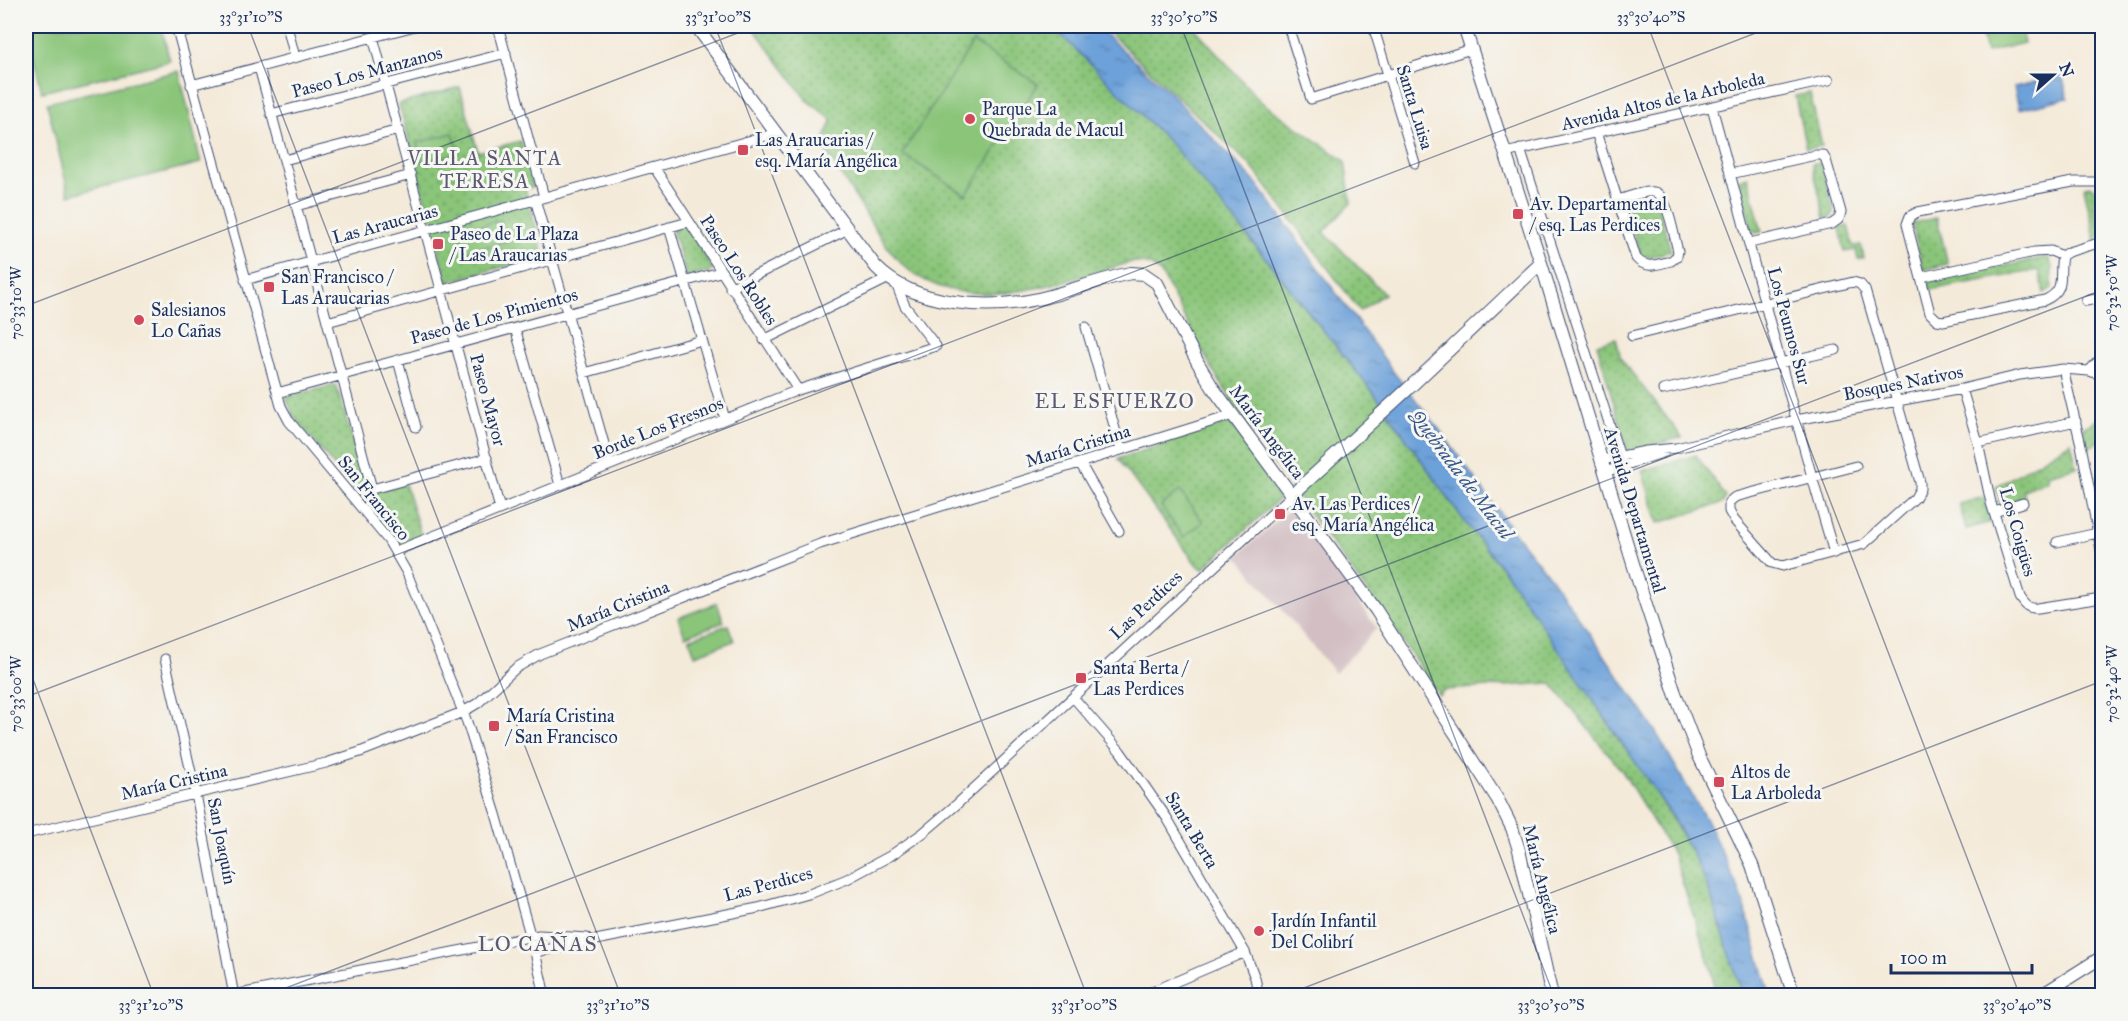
<svg xmlns="http://www.w3.org/2000/svg" width="2128" height="1021" viewBox="0 0 2128 1021" font-family="'IM FELL Great Primer',serif">
<style>
.industrial{fill:#d2bec3}
.grass{fill:url(#grass-dots);stroke:#527a6c;stroke-width:1.5}
.pitch{fill:#8ac579;stroke:#527a6c;stroke-width:1.5}
.water{fill:url(#water-ripples);stroke:#44689c;stroke-width:1.5}
.lines{fill:none;stroke-linecap:round;stroke-linejoin:round}
.minor-casing{stroke:#3c4b70;stroke-width:11}
.tertiary-casing{stroke:#3c4b70;stroke-width:14}
.minor{stroke:#fff;stroke-width:9}
.tertiary{stroke:#fff;stroke-width:12}
.ticks{fill:none;stroke:#1b2f5e;stroke-width:1.5;stroke-opacity:0.45}
.poi-dot{fill:#d1495b;stroke:#f6f6f2;stroke-width:2}
.labels{text-anchor:middle;stroke-width:6;stroke-linejoin:round;paint-order:stroke}
.street-label{font-size:18px;fill:#1b2f5e;stroke:#f6f6f2}
.poi-label{font-size:18px;fill:#1b2f5e;stroke:#f6f6f2;text-anchor:start}
.neighbourhood-label{font-size:20px;letter-spacing:1.5px;fill:#5d5971;stroke:#f6f6f2}
.water-label{font-size:20px;font-style:italic;fill:#385789;stroke:#f6f6f2}
.quarter-label{font-size:21px;letter-spacing:1.5px;fill:#5d5971;stroke:#f6f6f2}
.neatline{fill:none;stroke:#1b2f5e;stroke-width:2}
.ticks-label{font-size:15px;text-anchor:middle;fill:#1b2f5e}
</style>
<defs>
<pattern id="grass-dots" width="8" height="8" patternUnits="userSpaceOnUse" patternTransform="scale(1.5)"><rect width="8" height="8" fill="#8ac579"/><path d="M2 2h.1M6 6h.1" fill="none" stroke="#70a066" stroke-width="1.8" stroke-linecap="round"/></pattern>
<pattern id="water-ripples" width="26" height="14" patternUnits="userSpaceOnUse" patternTransform="scale(1.5)"><rect width="26" height="14" fill="#6da1d9"/><path d="M2 4q2-2 4 0t4 0M15 11q2-2 4 0t4 0" fill="none" stroke="#5984b3"/></pattern>
</defs>
<rect width="100%" height="100%" fill="#f6f6f2"/>
<filter id="ink" filterUnits="userSpaceOnUse"><feTurbulence type="fractalNoise" baseFrequency=".0167" numOctaves="2"/><feDisplacementMap in="SourceGraphic" scale="12" xChannelSelector="R" yChannelSelector="G"/><feConvolveMatrix kernelMatrix="1 2 1 2 8 2 1 2 1" color-interpolation-filters="sRGB"/></filter>
<filter id="wash" filterUnits="userSpaceOnUse"><feTurbulence type="fractalNoise" baseFrequency=".008" numOctaves="4" result="noise"/><feDisplacementMap in="SourceGraphic" scale="24" xChannelSelector="R" yChannelSelector="G"/><feGaussianBlur stdDeviation="1.35" result="paint"/><feColorMatrix in="noise" values="0 0 0 0 0 0 0 0 0 0 0 0 0 0 0 0 0 1.4 0 .05"/><feComposite in="paint" operator="in"/></filter>
<g filter="url(#wash)">
<rect width="100%" height="100%" fill="#f4ead9"/>
<path class="industrial" d="M1290 509 1377 628 1335 673 1237 556Z"/>
<path class="grass" d="M752 26H1052L1172 145 1220 202 1379 400 1465 522 1508 576 1588 691 1615 734 1648 779 1693 854 1710 893 1743 995H1715L1712 972 1673 854 1622 771 1551 683 1444 690 1439 695C1368 587 1285 487 1217 377 1198 345 1181 310 1163 277 1154 264 1147 263 1132 262 1064 281 961 322 901 263 886 247 875 229 864 211 850 189 836 167 822 145L832 120 806 99Z
M1102 26H1193L1260 101 1345 161 1351 203 1324 232 1384 294 1360 311 1251 166Z
M460 87 478 152 521 141 533 187 525 189 544 256 447 282 399 104Z
M1810 93 1822 146 1806 149 1795 96Z
M1821 162 1834 212 1831 217 1825 218 1812 164Z
M1748 177 1762 232 1756 233 1752 230 1739 180Z
M2090 186 2095 188 2098 195 2094 202 2101 230 2098 238 2095 239 2084 187Z
M1656 199 1671 251 1641 259 1627 207Z
M1937 218 1948 264 1923 270 1912 223Z
M685 225 713 268 711 271 687 278 672 229Z
M1848 226 1853 246 1861 245 1864 258 1858 259 1856 250 1845 252 1840 228Z
M2048 257 2052 267V288L2044 293 2039 270 1930 290 1928 282Z
M1616 338 1621 359 1682 437 1628 453 1597 344Z
M336 385 369 493 405 484 421 535 398 544 294 417 286 397Z
M2102 417V439L2087 449 2083 428Z
M1227 423 1233 425 1277 489 1280 498 1203 569 1196 564 1118 459Z
M2071 442 2077 467 2047 475 2048 481 2023 490 2025 497 2001 506 1996 487Z
M1696 455 1726 497 1723 503 1658 523 1642 471Z
M1984 497 1991 522 1966 529 1959 504Z"/>
<path class="pitch" d="M26 26H161L170 61 42 92Z
M2004 26H2020L2024 43 1986 52 1981 31Z
M973 42 1038 84 966 195 902 154Z
M179 71 201 163 69 195 47 103Z
M453 133 459 153 422 162 417 143Z
M501 220 507 241 465 252 459 231Z
M1180 491 1203 522 1183 537 1161 506Z
M717 603 724 622 685 636 678 618Z
M728 625 734 641 695 655 689 639Z"/>
<path class="water" d="M1052 26H1096L1169 92 1257 184 1395 374 1436 425 1512 530 1550 577 1603 653 1654 729 1708 823 1740 892 1770 995H1743L1710 893 1693 854 1670 813 1508 576 1465 522 1379 400 1252 241 1172 145Z
M2062 75 2068 98 2019 109 2014 87Z"/>
</g>
<g filter="url(#ink)">
<g class="lines">
<defs>
<path id="minor" d="M176 26 281 406 289 421 388 540 407 573 467 722 496 814 535 952 545 996
M287 26 295 57
M498 26 544 197
M1288 26 1311 99 1471 49
M1373 26 1415 163
M178 34 212 26
M373 37 500 509
M259 67 372 489 487 458
M191 85 415 26
M1712 107C1753 256 1790 405 1834 553
M271 114 506 53
M1596 132 1636 258C1646 270 1658 264 1671 261L1677 256 1678 251C1674 238 1668 194 1654 192 1643 190 1627 198 1617 200
M1520 149 1623 466
M1505 153 1829 80
M284 160 399 130
M654 167 798 390
M1730 174 1816 155H1823L1826 160 1841 212 1839 219 1832 224 1750 243
M2102 182H2073L1918 212 1910 216 1907 224 1930 313 1937 320 1943 321 2045 300C2067 290 2058 276 2062 256L2068 252 2102 242
M535 199 610 465
M296 206 411 175
M669 227 725 419
M1921 277 2034 252 2051 251 2062 256
M245 280 777 133
M730 288 848 229
M2086 301 2102 298
M327 322 688 222
M1086 327 1121 450
M515 328 560 485
M1632 336 1853 282 1860 284 1865 290 1920 482V489L1915 498 1864 544 1783 566 1772 563 1734 520 1729 511V502L1735 497 1856 466
M764 340 887 279
M398 360 416 427
M2063 369 2081 445 2102 555
M2089 371 2102 357
M584 373 702 340
M1962 389 1978 443 1991 503 2020 597C2025 605 2028 609 2038 608L2095 599 2102 595
M1663 390 1836 350
M277 393 720 272
M1978 443 2076 421
M1602 460 1646 451 1676 448 1796 420 1962 389 2020 375 2063 369 2089 371 2102 375
M1080 463 1119 531
M1605 472 1665 452
M1994 512 2023 503
M2057 542 2102 532
M396 551 798 390 936 346 905 306 896 284
M165 659 196 794 234 996
M1073 697 1120 751 1167 818 1245 952 1255 978 1259 996
M26 834 326 763 360 752 463 712 478 703 516 668 540 654 820 544 1233 415
M535 952 758 908 812 893 847 879 890 856 923 833 956 805 1292 495
M229 996 539 935 587 938
M1142 996 1245 952"/>
<path id="tertiary" d="M696 26 876 267C914 306 987 310 1038 299 1069 292 1100 279 1131 273L1144 274 1157 283 1198 363 1213 388 1376 610 1498 800 1512 828 1519 850 1552 996
M1464 26 1541 263 1638 580 1675 693 1699 756 1752 865 1794 996
M1292 495 1409 388 1541 263
M2040 996 2102 957"/>
</defs>
<use href="#minor" class="minor-casing"/>
<use href="#tertiary" class="tertiary-casing"/>
<use href="#minor" class="minor"/>
<use href="#tertiary" class="tertiary"/>
</g>
</g>
<path class="ticks" d="M248 26 621 996M715 26 1087 996M1181 26 1554 996M1648 26 2020 996M26 306 756 26M26 661 154 996M26 697 1774 26M265 996 2102 290M1283 996 2102 681"/>
<g class="poi-dot">
<circle cx="970" cy="119" r="6"/>
<rect x="737" y="144" width="12" height="12" rx="3"/>
<rect x="1512" y="208" width="12" height="12" rx="3"/>
<rect x="432" y="238" width="12" height="12" rx="3"/>
<rect x="263" y="281" width="12" height="12" rx="3"/>
<circle cx="139" cy="320" r="6"/>
<rect x="1274" y="508" width="12" height="12" rx="3"/>
<rect x="1075" y="672" width="12" height="12" rx="3"/>
<rect x="488" y="720" width="12" height="12" rx="3"/>
<rect x="1713" y="776" width="12" height="12" rx="3"/>
<circle cx="1259" cy="931" r="6"/>
</g>
<g class="labels">
<g class="street-label">
<text transform="translate(367 72) rotate(-15)" y="6">Paseo Los Manzanos</text>
<text transform="translate(1663 101) rotate(-13)" y="6">Avenida Altos de la Arboleda</text>
<text transform="translate(1415 107) rotate(73)" y="6">Santa Luisa</text>
<text transform="translate(385 224) rotate(-15)" y="6">Las Araucarias</text>
<text transform="translate(739 270) rotate(57)" y="6">Paseo Los Robles</text>
<text transform="translate(494 316) rotate(-15)" y="6">Paseo de Los Pimientos</text>
<text transform="translate(1789 326) rotate(75)" y="6">Los Peumos Sur</text>
<text transform="translate(1903 383) rotate(-11)" y="6">Bosques Nativos</text>
<text transform="translate(488 400) rotate(75)" y="6">Paseo Mayor</text>
<text transform="translate(658 428) rotate(-22)" y="6">Borde Los Fresnos</text>
<text transform="translate(1267 432) rotate(53)" y="6">María Angélica</text>
<text transform="translate(1078 446) rotate(-17)" y="6">María Cristina</text>
<text transform="translate(374 498) rotate(51)" y="6">San Francisco</text>
<text transform="translate(1635 510) rotate(73)" y="6">Avenida Departamental</text>
<text transform="translate(2018 532) rotate(74)" y="6">Los Coigües</text>
<text transform="translate(1146 605) rotate(-43)" y="6">Las Perdices</text>
<text transform="translate(618 606) rotate(-22)" y="6">María Cristina</text>
<text transform="translate(174 782) rotate(-13)" y="6">María Cristina</text>
<text transform="translate(1192 830) rotate(59)" y="6">Santa Berta</text>
<text transform="translate(222 841) rotate(79)" y="6">San Joaquín</text>
<text transform="translate(1542 879) rotate(76)" y="6">María Angélica</text>
<text transform="translate(768 884) rotate(-15)" y="6">Las Perdices</text>
</g>
<g class="poi-label">
<text x="982" y="115">Parque La<tspan x="982" dy="21">Quebrada de Macul</tspan></text>
<text x="755" y="146">Las Araucarias /<tspan x="755" dy="21">esq. María Angélica</tspan></text>
<text x="1530" y="210">Av. Departamental<tspan x="1530" dy="21">/ esq. Las Perdices</tspan></text>
<text x="450" y="240">Paseo de La Plaza<tspan x="450" dy="21">/ Las Araucarias</tspan></text>
<text x="281" y="283">San Francisco /<tspan x="281" dy="21">Las Araucarias</tspan></text>
<text x="151" y="316">Salesianos<tspan x="151" dy="21">Lo Cañas</tspan></text>
<text x="1292" y="510">Av. Las Perdices /<tspan x="1292" dy="21">esq. María Angélica</tspan></text>
<text x="1093" y="674">Santa Berta /<tspan x="1093" dy="21">Las Perdices</tspan></text>
<text x="506" y="722">María Cristina<tspan x="506" dy="21">/ San Francisco</tspan></text>
<text x="1731" y="778">Altos de<tspan x="1731" dy="21">La Arboleda</tspan></text>
<text x="1271" y="927">Jardín Infantil<tspan x="1271" dy="21">Del Colibrí</tspan></text>
</g>
<g class="neighbourhood-label">
<text x="485" y="165">VILLA SANTA<tspan x="485" dy="23">TERESA</tspan></text>
<text x="1115" y="408">EL ESFUERZO</text>
</g>
<g class="water-label">
<text transform="translate(1462 474) rotate(53)" y="7">Quebrada de Macul</text>
</g>
<g class="quarter-label">
<text x="538" y="951">LO CAÑAS</text>
</g>
</g>
<rect width="2128" height="1021" fill="none" stroke="#f6f6f2" stroke-width="66"/>
<g transform="translate(2053 75) rotate(69)" stroke="#f6f6f2" stroke-width="4.5" paint-order="stroke">
<path d="M0-4.5L10 22L0 15L-10 22Z" fill="#1b2f5e"/>
<text y="-9" font-size="16" font-weight="bold" text-anchor="middle" fill="#1b2f5e">N</text>
</g>
<path d="M1891 964v9h141v-9" fill="none" stroke="#1b2f5e" stroke-width="3"/>
<text x="1900" y="964" font-size="18" fill="#1b2f5e" stroke="#f6f6f2" stroke-width="4.5" paint-order="stroke">100 m</text>
<rect x="33" y="33" width="2062" height="955" class="neatline"/>
<g class="ticks-label">
<text x="251" y="22">33°31'10"S</text>
<text x="718" y="22">33°31'00"S</text>
<text x="1184" y="22">33°30'50"S</text>
<text x="1651" y="22">33°30'40"S</text>
<text transform="translate(2112 293) rotate(-90)" y="5">70°32'50"W</text>
<text transform="translate(16 303) rotate(-90)" y="5">70°33'10"W</text>
<text transform="translate(2112 684) rotate(-90)" y="5">70°32'40"W</text>
<text transform="translate(16 694) rotate(-90)" y="5">70°33'00"W</text>
<text x="151" y="1010">33°31'20"S</text>
<text x="618" y="1010">33°31'10"S</text>
<text x="1084" y="1010">33°31'00"S</text>
<text x="1551" y="1010">33°30'50"S</text>
<text x="2017" y="1010">33°30'40"S</text>
</g>
</svg>
